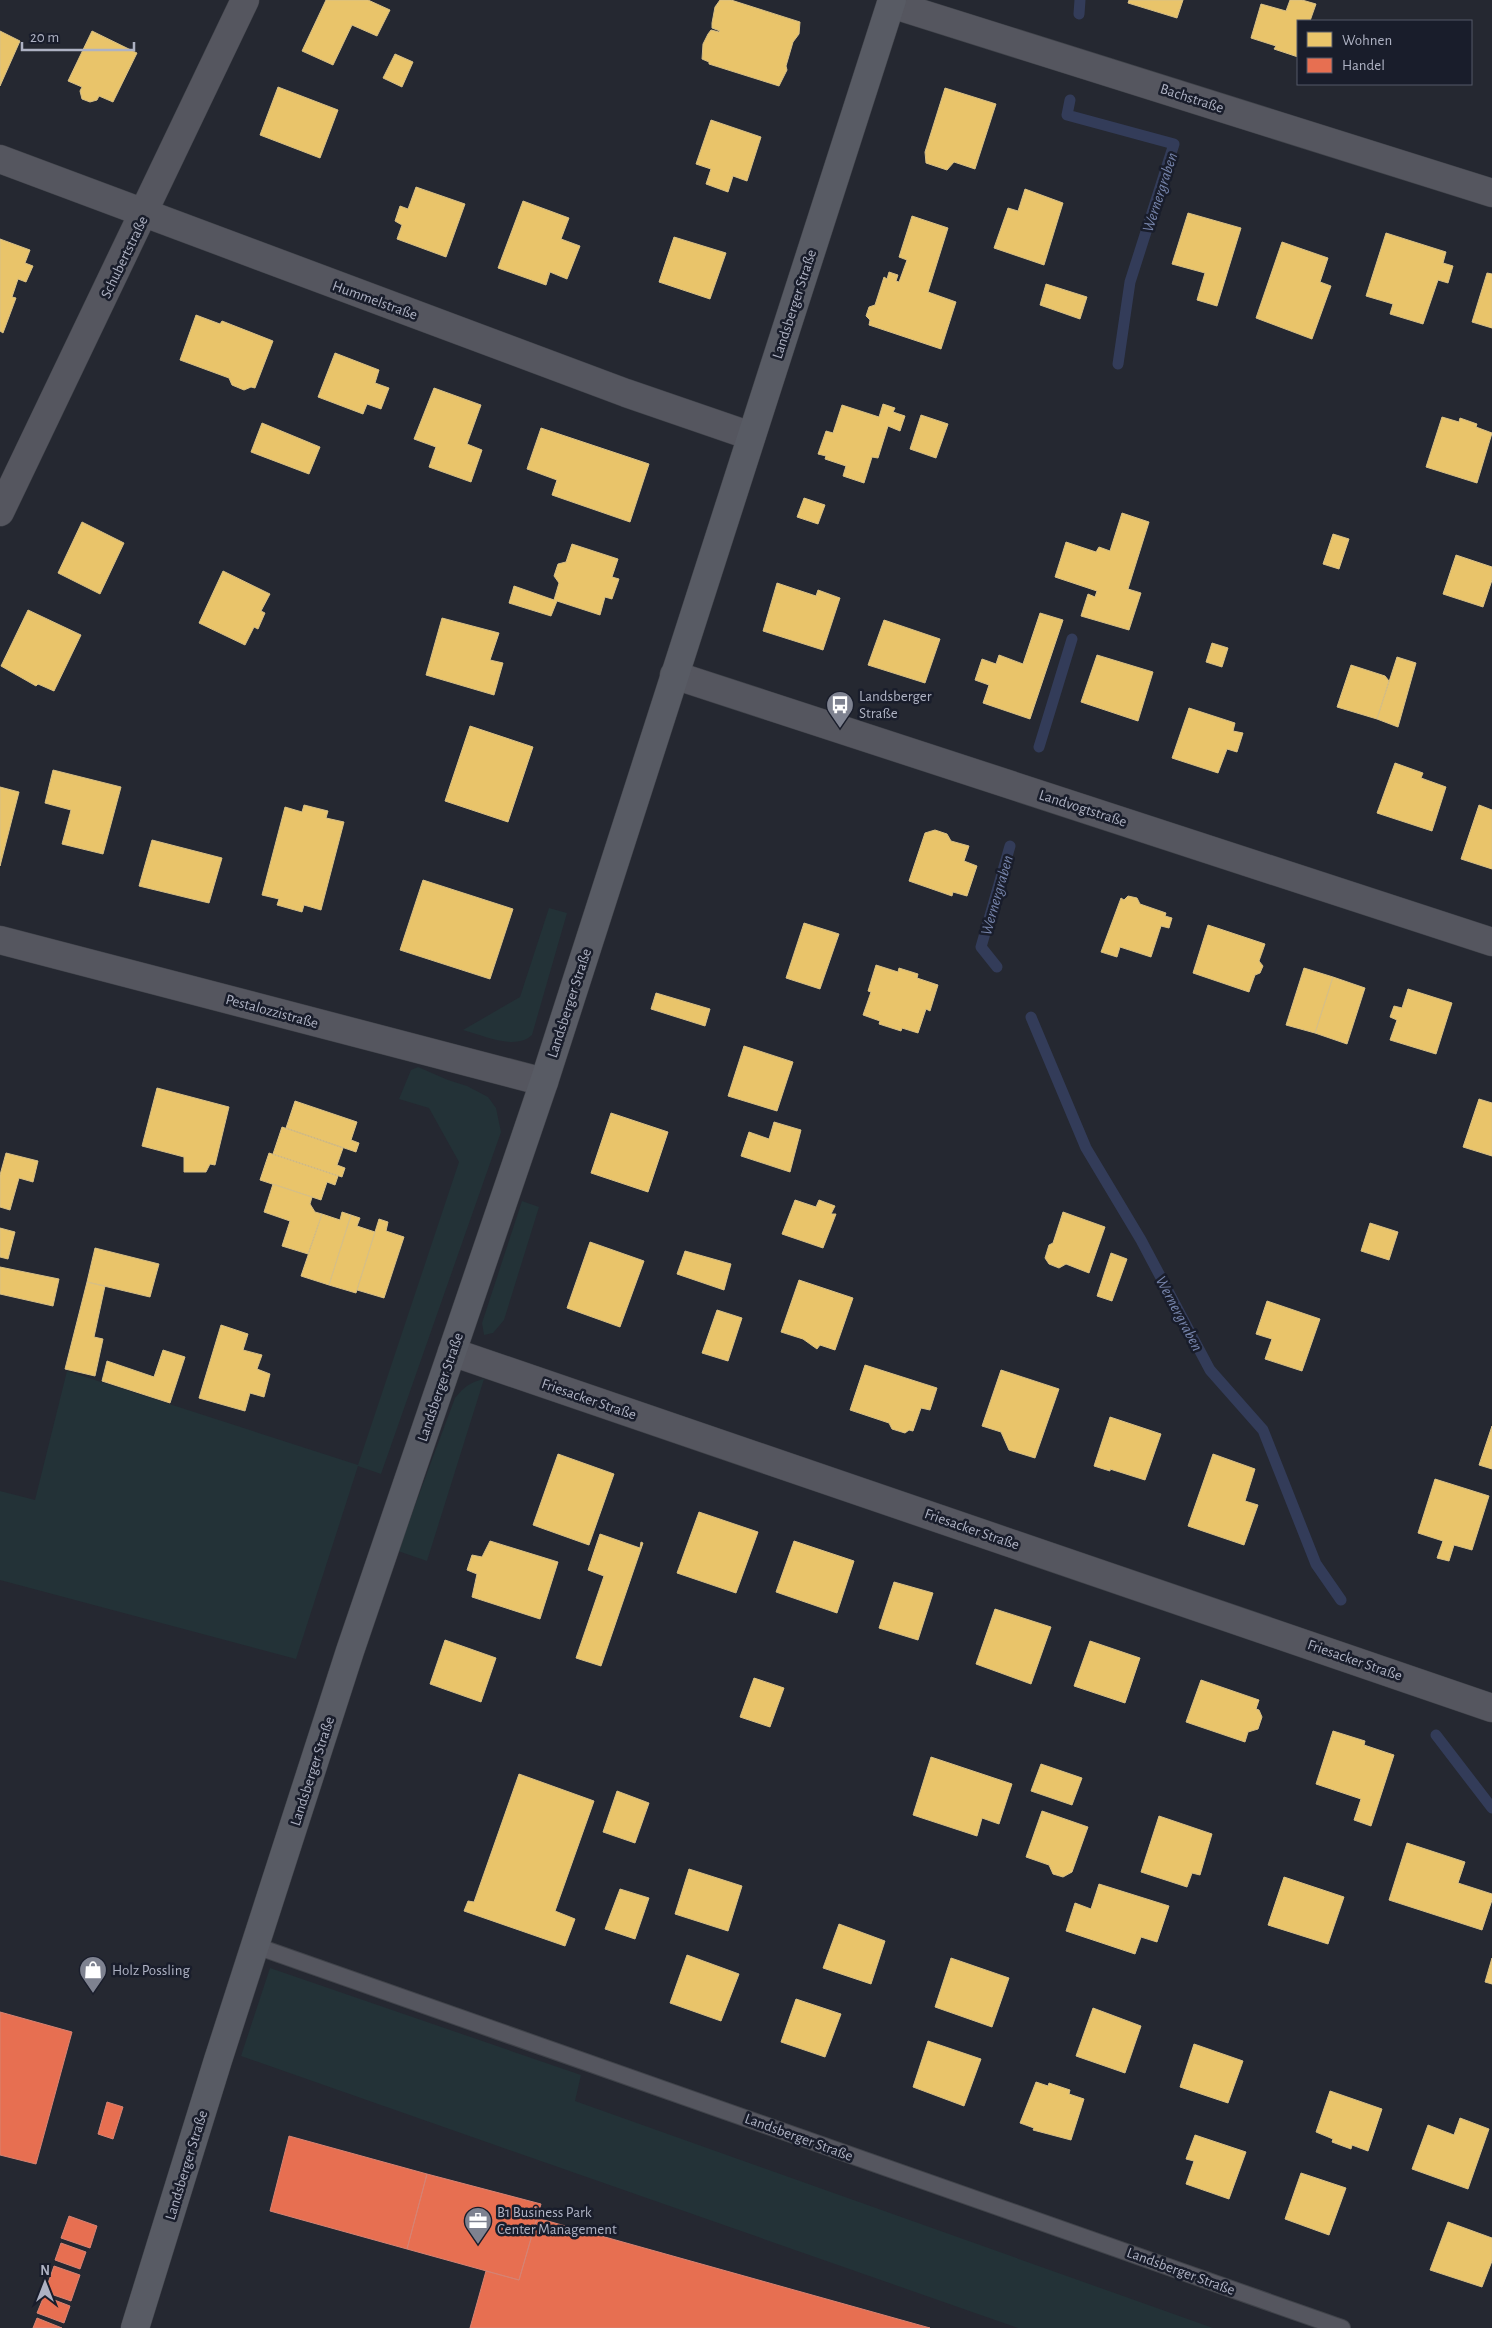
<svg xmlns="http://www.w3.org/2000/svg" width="1492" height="2328" viewBox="0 0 1492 2328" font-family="'Alegreya Sans',sans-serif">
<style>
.green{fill:#233237}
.homes{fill:#e9c46a;stroke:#d7bf85}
.shops{fill:#e76f51;stroke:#d68373}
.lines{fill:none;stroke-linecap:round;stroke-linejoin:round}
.stream{stroke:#333c59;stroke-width:11}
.lane-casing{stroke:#40434a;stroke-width:18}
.street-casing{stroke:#40434a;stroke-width:29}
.secondary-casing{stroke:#40434a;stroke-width:29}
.lane{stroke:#55565f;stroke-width:16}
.street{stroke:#55565f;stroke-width:28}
.secondary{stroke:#585b64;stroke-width:28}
.labels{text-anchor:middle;stroke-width:5;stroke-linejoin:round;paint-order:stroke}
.street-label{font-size:15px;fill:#aeb2c3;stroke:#191d2b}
.poi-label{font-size:15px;fill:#aeb2c3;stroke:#191d2b;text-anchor:start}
.water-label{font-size:16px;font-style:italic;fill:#7684ab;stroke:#191d2b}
</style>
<rect width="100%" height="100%" fill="#252831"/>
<path class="green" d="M549 908 567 913 532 1035C515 1051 483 1035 463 1030L520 997Z
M418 1067 448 1080 467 1086 488 1097 496 1108 501 1132 381 1474 358 1466 296 1659 0 1580V1491L35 1500 67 1371 358 1465 459 1162 429 1108 399 1099 411 1070Z
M522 1201 539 1207 504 1320 493 1333 484 1335 482 1323Z
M484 1379 427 1561 398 1551 455 1398C464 1387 470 1382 484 1379Z
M270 1968 581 2075 575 2101 1213 2328H1018L241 2056Z"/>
<path class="homes" d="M326 0H368L390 10 377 36 352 25 333 65 302 51Z
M720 0H731L800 22 799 34 793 42 786 66 787 70 779 86 709 64V62L702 59 703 44 708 34 711 30 719 32 720 31 712 28V23L715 7Z
M1129 0H1183L1177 18 1128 3Z
M1290 0H1302L1316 4 1310 21H1298V57L1274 49 1276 46 1251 38 1261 4 1286 11Z
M0 31 20 41 0 86Z
M92 31 137 53 113 102 99 96 97 100 90 102 82 99 80 91 82 87 68 81Z
M395 54 413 62 402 87 383 78Z
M278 87 338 110 320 158 260 135Z
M945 88 996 104 975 169 954 162 947 170 926 163 925 152Z
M711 120 761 137 747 181 733 176 728 192 706 184 711 169 696 164Z
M416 187 465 204 446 257 397 239 402 225 395 221 400 206 408 209Z
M1025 189 1063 203 1044 265 994 248 1008 208 1018 211Z
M523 201 569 218 561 239 580 246 567 279 550 272 546 285 498 268Z
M1188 213 1241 228 1217 306 1197 300 1205 273 1172 264Z
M912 216 948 228 928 292 956 302 941 349 869 325 870 320 866 316 869 307 875 305 884 277 887 279 889 272 898 275 896 281 899 282 907 260 899 257Z
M1386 233 1446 252 1443 263 1453 266 1448 283 1438 280 1423 324 1390 314 1393 304 1366 296Z
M674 237 726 253 710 299 659 282Z
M0 239 30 250 25 263 33 266 26 282 18 279 12 297 16 298 3 333 0 331Z
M1282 242 1328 258 1320 282 1331 286 1312 339 1256 318Z
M1487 273 1492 274V328L1472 322Z
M1046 284 1087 297 1080 319 1040 305Z
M196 315 220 324 222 321 273 341 255 388 251 387 244 390 232 385 229 378 180 360Z
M335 353 379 370 375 383 389 388 381 409 367 404 363 414 318 397Z
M434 388 481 405 467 444 482 450 471 482 429 467 436 447 414 439Z
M883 404 895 408 893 412 905 416 900 431 888 426 878 458 872 457 864 483 843 476 846 466 825 459 826 456 818 454 826 431 833 433 842 405 879 417Z
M921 415 948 424 936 458 910 449Z
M1442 417 1459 422 1460 418 1477 424 1476 427 1492 433 1477 483 1426 467Z
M262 423 320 447 309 474 251 452Z
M541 428 649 464 630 522 552 495 557 480 527 469Z
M804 498 825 505 818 524 797 517Z
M1122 513 1149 522 1128 589 1141 593 1129 630 1081 616 1088 594 1095 597 1097 591 1055 577 1066 542 1096 552 1099 547 1110 551Z
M82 522 124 543 100 594 58 573Z
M1333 534 1349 539 1339 569 1323 564Z
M572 544 618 559 612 577 619 579 612 599 605 597 600 615 557 601 551 616 509 603 514 586 554 600 559 583 554 576 558 564 566 562Z
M1456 555 1492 567V580L1483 607 1443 594Z
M223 571 270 594 261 611 265 613 258 629 254 627 245 645 199 623Z
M777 583 816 596 818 590 840 598 823 650 763 631Z
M28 610 81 635 54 691 38 684 36 686 1 666Z
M1040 613 1063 620 1030 719 983 703 989 685 975 680 982 659 996 664 999 655 1023 664Z
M442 618 499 633 490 660 503 663 494 695 426 675Z
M884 620 940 639 925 683 868 665Z
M1212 643 1228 648 1222 667 1206 662Z
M1097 655 1153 672 1138 721 1081 702Z
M1397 657 1416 663 1398 727 1377 719Z
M1351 665 1385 676 1389 681 1377 719 1337 707Z
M1189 708 1235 723 1233 731 1243 733 1237 752 1227 749 1218 773 1172 758Z
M470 726 533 747 508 822 445 801Z
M1395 763 1423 773 1421 778 1446 787 1432 831 1377 813Z
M53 770 121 787 103 854 62 844 71 810 45 803Z
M0 787 19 792 0 866Z
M304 805 328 811 326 818 344 822 321 910 304 905 302 912 277 905 279 899 262 895 285 807 302 812Z
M1479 805 1492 810V869L1461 859Z
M935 830 947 834 951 841 969 846 964 861 977 866 967 896 953 892 952 896 909 881 925 833Z
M152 840 222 858 209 903 139 886Z
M423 880 513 909 490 979 400 950Z
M1128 896 1137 898 1140 904 1166 913 1165 916 1172 918 1169 928 1161 926 1151 957 1120 947 1117 957 1101 952 1121 898 1124 900Z
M804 923 839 934 820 989 786 978Z
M1208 925 1265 944 1259 961 1263 966 1260 973 1255 975 1249 992 1193 973Z
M876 965 898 972 899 968 918 974 917 978 938 985 930 1011 926 1009 918 1033 902 1028 901 1031 879 1024 880 1021 863 1015 871 992 868 991Z
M1304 968 1333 977 1315 1033 1286 1025Z
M1333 977 1365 988 1347 1044 1315 1033Z
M1408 989 1452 1003 1436 1054 1390 1040 1397 1020 1390 1017 1394 1006 1402 1008Z
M656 993 710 1009 705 1026 651 1009Z
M744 1046 793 1062 777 1111 728 1096Z
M157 1088 229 1107 215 1165 210 1164 206 1172H184V1157L142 1146Z
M1479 1099 1492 1103V1156L1463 1147Z
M295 1101 357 1122 351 1140 359 1143 356 1152 286 1128Z
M611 1113 668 1132 648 1192 591 1173Z
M774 1122 801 1130 790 1172 741 1156 749 1132 769 1139Z
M282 1127 343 1148 337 1165 345 1168 342 1177 273 1154Z
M6 1153 38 1161 33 1182 19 1178 10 1210 0 1207V1175Z
M269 1153 338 1176 335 1185 327 1182 321 1200 260 1180Z
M273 1184 312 1197 310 1204 315 1212 322 1214 308 1254 282 1246 290 1221 264 1212Z
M795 1200 816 1207 819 1200 835 1206 831 1214H836L823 1248 782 1234Z
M342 1212 351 1215 329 1285 301 1276 322 1214 340 1220Z
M1063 1212 1105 1227 1089 1273 1066 1264 1059 1268 1049 1264 1045 1258 1049 1245 1053 1243Z
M351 1215 360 1218 357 1226 375 1232 356 1293 329 1285Z
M379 1219 388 1222 386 1231 404 1237 384 1298 357 1290Z
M1370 1223 1398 1232 1389 1260 1361 1251Z
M0 1228 15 1232 8 1259 0 1257Z
M590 1242 644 1261 620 1327 567 1308Z
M95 1248 159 1264 150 1297 87 1282Z
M685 1251 731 1264 724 1290 677 1274Z
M1111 1253 1127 1259 1112 1301 1097 1296Z
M0 1267 59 1279 53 1306 0 1294Z
M799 1280 853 1298 835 1350 820 1345 817 1349 803 1339 781 1332Z
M87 1282 105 1286 94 1337 103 1339 95 1376 65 1369Z
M1267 1301 1320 1319 1302 1371 1265 1359 1272 1339 1256 1334Z
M717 1310 742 1318 728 1361 702 1353Z
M221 1325 248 1334 243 1350 262 1355 257 1369 270 1374 264 1397 250 1393 245 1411 199 1398Z
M163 1350 185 1357 170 1403 102 1381 107 1361 154 1377Z
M865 1365 937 1388 930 1410 921 1408 913 1431 909 1430 905 1433 892 1429 889 1423 850 1410Z
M1001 1370 1059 1389 1035 1458 1009 1450 1001 1432 982 1426Z
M1110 1417 1161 1434 1145 1480 1110 1469V1471L1094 1466Z
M1492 1426V1469L1479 1465Z
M558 1454 614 1474 589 1545 533 1525Z
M1213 1454 1255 1469 1245 1501 1258 1505 1244 1545 1188 1526Z
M1435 1479 1489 1496 1472 1550 1454 1545 1449 1561 1437 1558 1443 1541 1418 1533Z
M699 1512 758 1532 736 1593 677 1573Z
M600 1534 640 1548 641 1542 643 1543 601 1666 576 1658 604 1576 588 1570Z
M490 1541 558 1562 540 1619 472 1597 477 1574 467 1570 472 1555 482 1557Z
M794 1541 854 1561 837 1613 776 1592Z
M894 1582 933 1593 918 1640 879 1628Z
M995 1609 1051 1627 1031 1684 976 1664Z
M445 1640 496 1658 481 1702 430 1684Z
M1090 1641 1140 1658 1125 1703 1074 1686Z
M754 1678 784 1688 770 1727 740 1717Z
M1201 1680 1259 1700 1256 1709 1259 1710 1262 1717 1258 1729 1248 1732 1245 1742 1186 1722Z
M1333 1731 1365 1741 1364 1745 1394 1755 1371 1826 1354 1820 1361 1799 1316 1784Z
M931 1757 1012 1784 999 1824 982 1818 977 1836 913 1815Z
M1041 1764 1082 1778 1072 1805 1031 1791Z
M519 1774 594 1801 555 1911 575 1919 565 1946 464 1911 468 1901 474 1902Z
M617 1791 649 1803 635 1843 603 1832Z
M1042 1811 1088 1827 1072 1872 1063 1877 1053 1874 1049 1865 1026 1857Z
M1159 1816 1212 1834 1200 1875 1192 1873 1187 1887 1141 1872Z
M1407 1843 1465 1862 1458 1883 1492 1894V1900L1482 1930 1389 1900Z
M689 1869 742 1886 728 1931 675 1914Z
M1284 1877 1344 1897 1328 1944 1268 1925Z
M1099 1884 1169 1906 1157 1942 1141 1937 1135 1954 1066 1931 1075 1903 1091 1909Z
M620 1889 649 1898 635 1939 605 1929Z
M839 1924 885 1941 871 1984 823 1968Z
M687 1955 739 1974 721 2021 670 2003Z
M951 1958 1009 1978 992 2027 935 2007Z
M1492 1958V1984L1485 1982Z
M796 1999 841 2014 825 2057 781 2042Z
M1093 2008 1141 2026 1125 2073 1076 2056Z
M928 2041 981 2059 964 2106 913 2087Z
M1194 2044 1243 2061 1228 2103 1180 2087Z
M1036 2082 1048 2086 1049 2083 1070 2090 1069 2094 1084 2099 1071 2140 1033 2130 1034 2128 1020 2123Z
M1330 2091 1382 2109 1368 2151 1352 2145 1351 2149 1332 2142 1333 2139 1316 2132Z
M1460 2118 1489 2129 1468 2189 1412 2169 1428 2125 1454 2135Z
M1195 2135 1246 2152 1229 2199 1186 2184 1194 2161 1186 2159Z
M1301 2173 1346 2188 1329 2235 1285 2219Z
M1448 2222 1492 2238V2261L1482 2287 1430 2270Z"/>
<path class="shops" d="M0 2012 72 2032 36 2164 0 2155Z
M107 2102 123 2107 113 2139 98 2134Z
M289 2136 427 2174 407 2249 270 2211Z
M427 2174 541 2204 519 2280 407 2249Z
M69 2216 97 2226 90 2248 61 2238Z
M537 2218 930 2328H470L486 2271 519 2280Z
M61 2243 86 2252 80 2269 55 2260Z
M54 2266 80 2275 71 2301 45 2292Z
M44 2296 70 2306 64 2323 37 2313Z
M37 2318 62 2328H33Z"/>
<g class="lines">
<path class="stream" d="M1079 14 1080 0
M1070 100 1067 115 1174 144 1130 282 1118 364
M1039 747 1072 639
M997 967 981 947 1010 846
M1031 1017 1086 1148 1141 1240 1210 1370 1263 1430 1316 1564 1341 1600
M1436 1735 1492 1808"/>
<defs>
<path id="lane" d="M256 1946 1342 2328"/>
<path id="street" d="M891 4 1492 193
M0 159 626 393 751 436
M0 512 245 0
M674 675 1492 942
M0 940 544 1082
M452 1352 1492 1708"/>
<path id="secondary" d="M135 2328 218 2060 350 1651 544 1082 892 0"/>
</defs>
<use href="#lane" class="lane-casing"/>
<use href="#street" class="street-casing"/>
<use href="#secondary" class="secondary-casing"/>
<use href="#lane" class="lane"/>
<use href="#street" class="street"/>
<use href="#secondary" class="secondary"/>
</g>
<defs>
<symbol id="bus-pin" viewBox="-11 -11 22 30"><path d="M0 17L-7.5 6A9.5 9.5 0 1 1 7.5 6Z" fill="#7e8290" stroke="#191d2b"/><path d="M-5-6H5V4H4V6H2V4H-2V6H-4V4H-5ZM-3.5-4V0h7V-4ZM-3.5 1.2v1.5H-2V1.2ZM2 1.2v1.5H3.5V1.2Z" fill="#fff"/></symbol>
<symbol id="shop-pin" viewBox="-11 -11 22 30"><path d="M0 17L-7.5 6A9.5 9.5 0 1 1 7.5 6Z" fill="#7e8290" stroke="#191d2b"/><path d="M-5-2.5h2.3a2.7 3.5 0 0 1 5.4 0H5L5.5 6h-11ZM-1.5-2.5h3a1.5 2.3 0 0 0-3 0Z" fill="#fff"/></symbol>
<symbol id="office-pin" viewBox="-11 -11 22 30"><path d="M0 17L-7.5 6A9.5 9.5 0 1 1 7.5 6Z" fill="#7e8290" stroke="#191d2b"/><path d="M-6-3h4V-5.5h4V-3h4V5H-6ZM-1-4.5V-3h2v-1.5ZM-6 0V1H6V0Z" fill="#fff"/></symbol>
</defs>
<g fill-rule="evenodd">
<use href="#bus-pin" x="824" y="689" width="32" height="43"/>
<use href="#shop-pin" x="77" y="1954" width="32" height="43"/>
<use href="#office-pin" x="462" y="2205" width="32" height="43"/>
</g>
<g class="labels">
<g class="street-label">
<text transform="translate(1192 98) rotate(18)" y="5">Bachstraße</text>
<text transform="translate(124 257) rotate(-64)" y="5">Schubertstraße</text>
<text transform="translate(375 300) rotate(20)" y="5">Hummelstraße</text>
<text transform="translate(794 304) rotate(-72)" y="5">Landsberger Straße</text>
<text transform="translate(1083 808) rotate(18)" y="5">Landvogtstraße</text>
<text transform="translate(569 1003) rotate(-72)" y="5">Landsberger Straße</text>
<text transform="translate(272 1011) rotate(15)" y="5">Pestalozzistraße</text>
<text transform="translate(440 1387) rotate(-71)" y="5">Landsberger Straße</text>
<text transform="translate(589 1399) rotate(19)" y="5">Friesacker Straße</text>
<text transform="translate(972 1529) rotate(19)" y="5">Friesacker Straße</text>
<text transform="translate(1355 1660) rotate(19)" y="5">Friesacker Straße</text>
<text transform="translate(312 1771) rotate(-72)" y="5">Landsberger Straße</text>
<text transform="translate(799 2137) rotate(20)" y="5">Landsberger Straße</text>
<text transform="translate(186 2165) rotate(-73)" y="5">Landsberger Straße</text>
<text transform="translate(1181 2271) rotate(20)" y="5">Landsberger Straße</text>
</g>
<g class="poi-label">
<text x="859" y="701">Landsberger<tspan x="859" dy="17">Straße</tspan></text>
<text x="112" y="1975">Holz Possling</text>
<text x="497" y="2217">B1 Business Park<tspan x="497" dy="17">Center Management</tspan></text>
</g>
<g class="water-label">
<text transform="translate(1159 192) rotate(-72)" y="6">Wernergraben</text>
<text transform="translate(996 895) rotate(-74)" y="6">Wernergraben</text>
<text transform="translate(1180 1313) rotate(62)" y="6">Wernergraben</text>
</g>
</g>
<rect x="1297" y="20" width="175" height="65" fill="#191d2b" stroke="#555968"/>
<rect x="1307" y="32" width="25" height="15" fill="#e9c46a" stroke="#555968"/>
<text x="1342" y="45" font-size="15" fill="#aeb2c3">Wohnen</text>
<rect x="1307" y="58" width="25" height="15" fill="#e76f51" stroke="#555968"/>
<text x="1342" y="70" font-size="15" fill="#aeb2c3">Handel</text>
<g transform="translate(45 2283)" stroke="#191d2b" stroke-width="4" paint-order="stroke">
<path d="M0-4L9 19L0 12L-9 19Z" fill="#aeb2c3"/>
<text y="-8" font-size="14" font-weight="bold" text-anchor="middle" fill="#aeb2c3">N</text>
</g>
<path d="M22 42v8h112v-8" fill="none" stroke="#aeb2c3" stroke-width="2.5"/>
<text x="30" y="42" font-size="15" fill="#aeb2c3" stroke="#191d2b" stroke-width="4" paint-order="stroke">20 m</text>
</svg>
